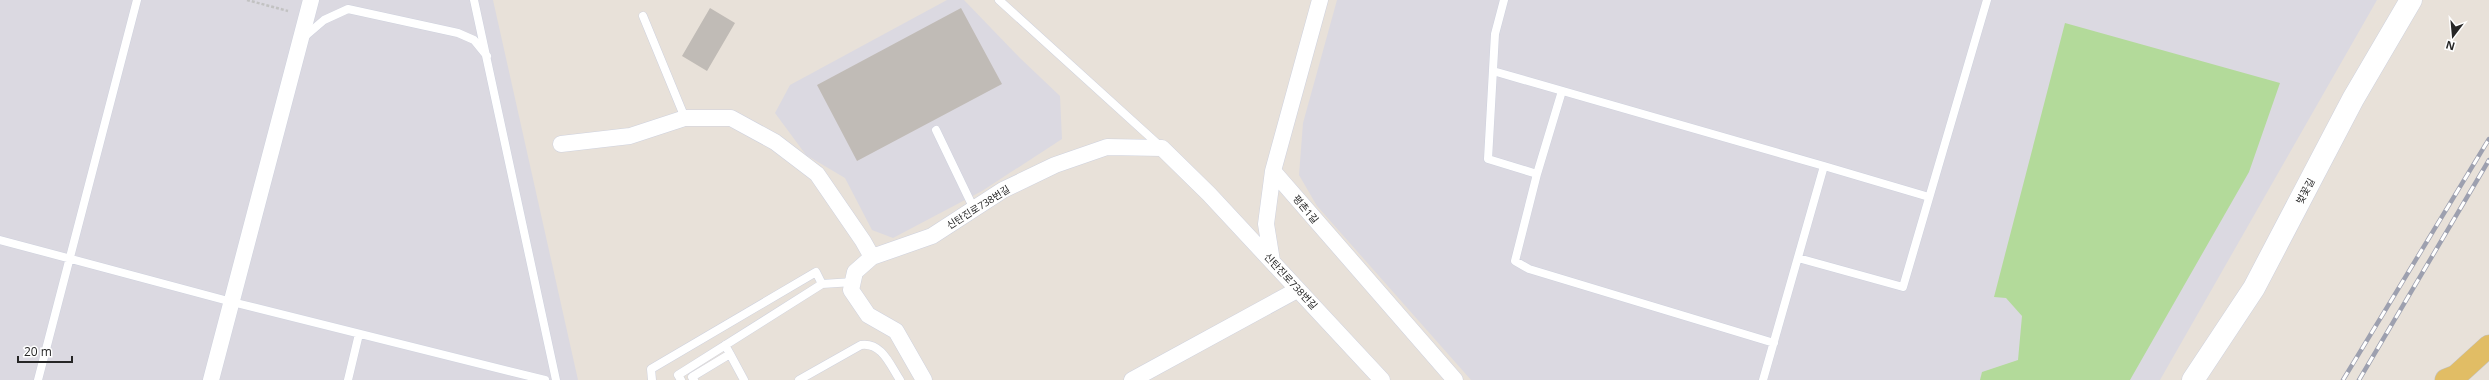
<svg xmlns="http://www.w3.org/2000/svg" width="2489" height="380" viewBox="0 0 2489 380" font-family="'Open Sans','Noto Sans KR',sans-serif">
<style>
.industrial{fill:#dbd9e1}
.green{fill:#b3da9a}
.building{fill:#c0bbb6}
.lines{fill:none;stroke-linecap:round;stroke-linejoin:round}
.lane-casing{stroke:#cfd2de;stroke-width:9}
.street-casing{stroke:#cfd2de;stroke-width:17}
.secondary-casing{stroke:#cfd2de;stroke-width:23}
.primary-casing{stroke:#c2c2c2;stroke-width:23}
.path{stroke:#c2c2c2;stroke-width:2.5;stroke-dasharray:3 2;stroke-linecap:butt}
.lane{stroke:#fff;stroke-width:8}
.street{stroke:#fff;stroke-width:16}
.secondary{stroke:#fff;stroke-width:22}
.primary{stroke:#e1bd65;stroke-width:22}
.rail-casing{stroke:#9da0af;stroke-width:4.5}
.rail{stroke:#fff;stroke-width:3;stroke-dasharray:9;stroke-linecap:butt}
.labels{text-anchor:middle;stroke-width:3.5;stroke-linejoin:round;paint-order:stroke}
.street-label{font-size:10px;fill:#262626;stroke:#fff}
</style>
<rect width="100%" height="100%" fill="#e8e1d9"/>
<path class="industrial" d="M0 0H493L578 380H0Z
M947 0H964L1020 58 1060 96 1062 139 982 191 893 238 872 230 845 178 806 155 775 113 790 85Z
M1337 0H2377L2160 380H1471L1317 206 1299 175 1303 123Z"/>
<path class="green" d="M2065 23 2280 83 2249 172 2130 380H1980L1982 372 2018 360 2022 316 2006 298 1994 297Z"/>
<path class="building" d="M710 8 735 23 707 71 682 56Z
M961 8 1002 84 857 161 817 85Z"/>
<g class="lines">
<defs>
<path id="lane" d="M474 0 556 380
M999 0 1160 146
M1504 0 1495 34 1488 159 1537 174 1515 261 1529 269 1774 343
M643 16 685 118
M303 38 324 20 348 9 458 33 474 40 487 56
M1493 71 1824 166
M936 130 974 209
M1537 174 1562 91
M0 240 232 302 545 380
M1798 258 1903 287 1987 0
M730 354 744 380
M38 380 137 0
M348 380 359 334
M652 380 651 369 816 272 822 284
M681 380 678 375 822 284 853 282
M694 380 692 377 730 354 725 345
M799 380 861 345C882 342 890 365 900 380
M1763 380 1824 166 1929 197"/>
<path id="street" d="M1320 0 1273 171 1455 380
M561 144 630 136 685 118H731L775 142 817 174 863 241 872 257 932 236 1003 190 1055 165 1107 147 1162 148 1209 194 1382 380
M872 257 855 272 851 290 868 315 896 331 924 380
M1272 261 1266 224 1273 171
M211 380 311 0
M1132 380 1297 290"/>
<path id="secondary" d="M2193 380 2254 288 2353 99 2411 0"/>
<path id="primary" d="M2446 380 2456 376 2489 346"/>
</defs>
<use href="#lane" class="lane-casing"/>
<use href="#street" class="street-casing"/>
<use href="#secondary" class="secondary-casing"/>
<use href="#primary" class="primary-casing"/>
<path class="path" d="M247 0 288 11"/>
<use href="#lane" class="lane"/>
<use href="#street" class="street"/>
<use href="#secondary" class="secondary"/>
<use href="#primary" class="primary"/>
<defs>
<path id="rail" d="M2343 380 2489 139
M2359 380 2489 160"/>
</defs>
<use href="#rail" class="rail-casing"/>
<use href="#rail" class="rail"/>
</g>
<g class="labels">
<g class="street-label">
<text transform="translate(2305 191) rotate(-62)" y="4">벚꽃길</text>
<text transform="translate(978 207) rotate(-32)" y="4">신탄진로738번길</text>
<text transform="translate(1306 209) rotate(50)" y="4">평촌1길</text>
<text transform="translate(1291 281) rotate(47)" y="4">신탄진로738번길</text>
</g>
</g>
<g transform="translate(2453 36) rotate(196)" stroke="#ffffff" stroke-width="3" paint-order="stroke">
<path d="M0-3L7 15L0 10L-7 15Z" fill="#262626"/>
<text y="-6" font-size="11" font-weight="bold" text-anchor="middle" fill="#262626">N</text>
</g>
<path d="M18 356v6h54v-6" fill="none" stroke="#262626" stroke-width="2"/>
<text x="24" y="356" font-size="12" fill="#262626" stroke="#ffffff" stroke-width="3" paint-order="stroke">20 m</text>
</svg>
